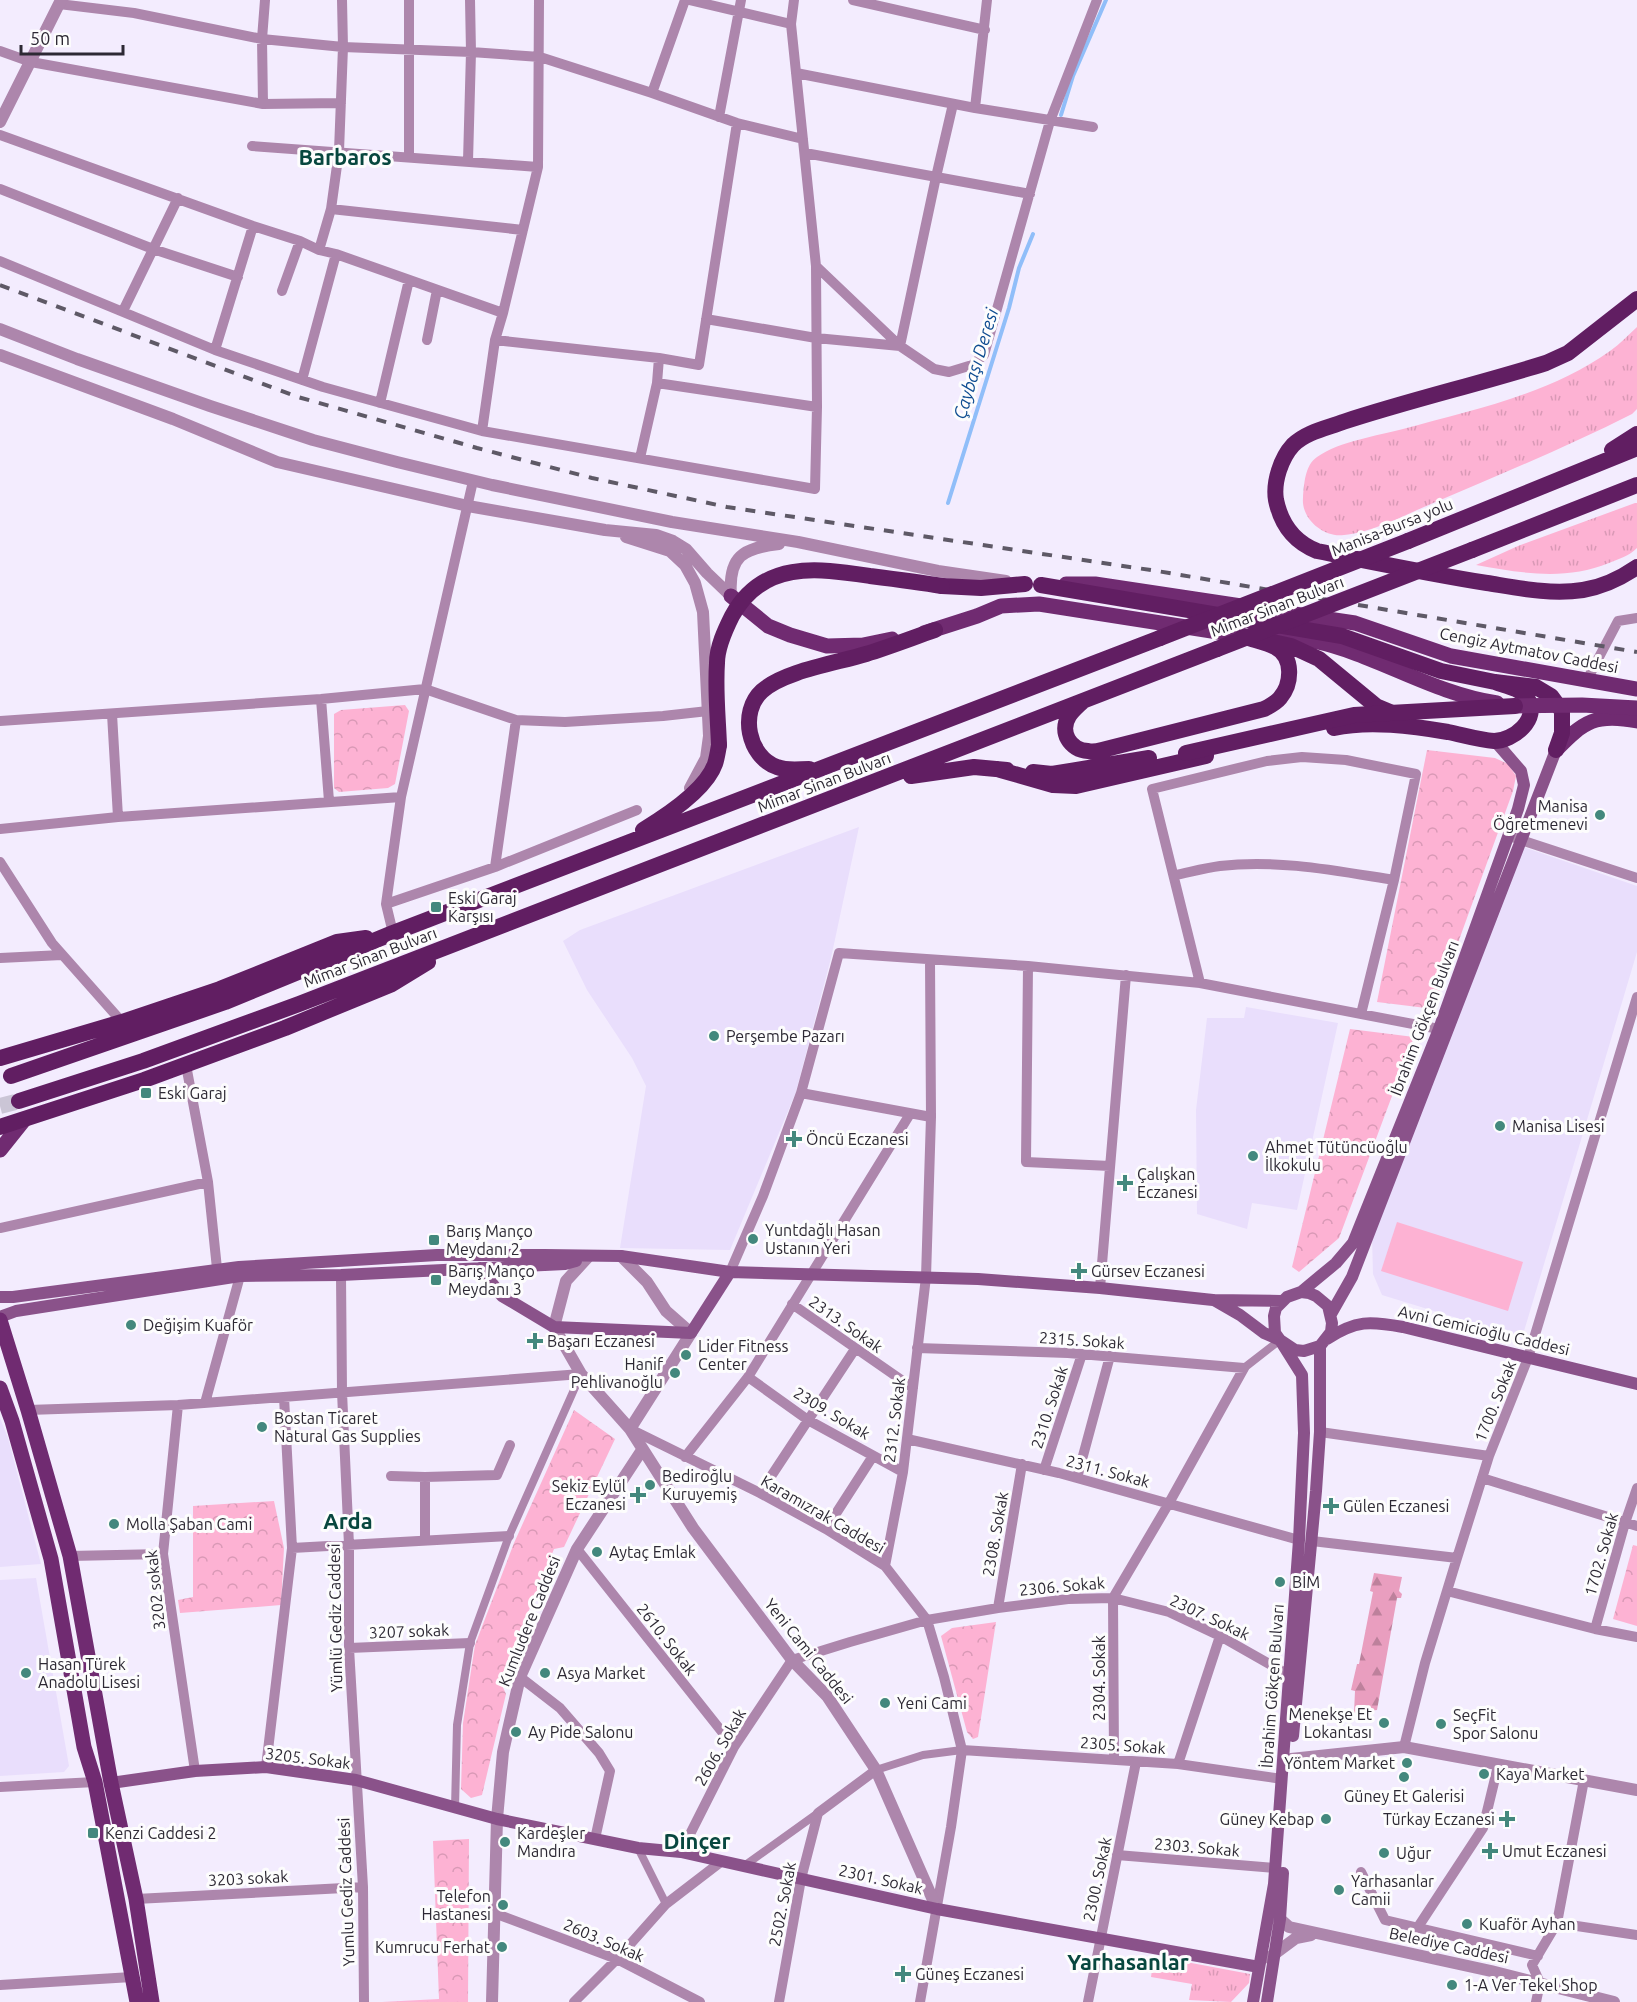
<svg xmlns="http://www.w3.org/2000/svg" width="1637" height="2002" viewBox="0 0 1637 2002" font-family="Ubuntu,sans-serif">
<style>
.built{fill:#e9defc}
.grass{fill:url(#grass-tufts)}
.forest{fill:url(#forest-firs)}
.park{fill:url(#park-crowns)}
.garden{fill:#fdb2d3}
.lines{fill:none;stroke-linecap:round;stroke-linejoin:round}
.stream{stroke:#90bef9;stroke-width:4}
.trunk-tunnel{stroke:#cbc5d6;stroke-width:16;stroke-dasharray:16 8;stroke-linecap:butt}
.pedestrian{stroke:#ad86ac;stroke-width:8}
.minor{stroke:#ad86ac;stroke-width:10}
.tertiary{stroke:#ad86ac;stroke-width:12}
.secondary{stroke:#8a528a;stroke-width:12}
.primary{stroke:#702b71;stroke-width:15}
.trunk{stroke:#611e62;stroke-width:16}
.rail{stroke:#5e5966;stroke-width:4;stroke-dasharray:10 10;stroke-linecap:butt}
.primary-bridge{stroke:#702b71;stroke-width:15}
.trunk-bridge{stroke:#611e62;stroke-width:16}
.poi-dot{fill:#43887d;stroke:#fdfdfd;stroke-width:2}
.labels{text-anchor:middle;stroke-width:6;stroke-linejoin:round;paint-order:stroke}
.street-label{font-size:16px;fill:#2d2934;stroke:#fdfdfd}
.poi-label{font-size:16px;fill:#2d2934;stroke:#fdfdfd;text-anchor:start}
.water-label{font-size:18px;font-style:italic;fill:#0e4c91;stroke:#fdfdfd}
.district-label{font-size:22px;font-weight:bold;fill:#08473f;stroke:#fdfdfd}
</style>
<defs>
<pattern id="grass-tufts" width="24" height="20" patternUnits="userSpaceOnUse" patternTransform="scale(1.5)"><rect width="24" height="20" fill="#fdb2d3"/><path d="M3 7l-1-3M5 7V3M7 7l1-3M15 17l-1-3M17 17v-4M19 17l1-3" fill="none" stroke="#d999b6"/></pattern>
<pattern id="forest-firs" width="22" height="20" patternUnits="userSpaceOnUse" patternTransform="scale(1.5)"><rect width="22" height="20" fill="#e99ebf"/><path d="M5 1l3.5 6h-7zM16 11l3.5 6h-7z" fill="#bd819c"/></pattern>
<pattern id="park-crowns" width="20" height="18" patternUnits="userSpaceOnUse" patternTransform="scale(1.5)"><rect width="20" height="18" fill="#fdb2d3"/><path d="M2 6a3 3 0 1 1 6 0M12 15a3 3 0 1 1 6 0" fill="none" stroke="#d999b6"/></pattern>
</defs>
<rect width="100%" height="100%" fill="#f3ecfe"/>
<path class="built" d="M859 827 831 958 796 1092 730 1250 620 1248 646 1086 632 1058 587 990 563 941 580 930Z
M1523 847 1637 886V952L1522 1338 1382 1295 1373 1274 1372 1236Z
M1246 1007 1338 1023 1297 1210 1252 1203 1247 1229 1197 1214 1196 1110 1207 1018H1244Z
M0 1418 8 1438 41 1564 0 1567Z
M36 1578 69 1766 64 1772 0 1776V1580Z"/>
<path class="grass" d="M1637 327V409L1632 414C1569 446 1503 473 1438 501 1411 512 1372 533 1344 535 1324 538 1301 519 1303 498 1304 484 1305 465 1317 457 1340 441 1377 436 1403 429 1473 410 1550 394 1610 351 1620 344 1628 335 1637 327Z
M1635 503H1637V548C1629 556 1619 559 1609 563 1565 581 1521 573 1476 565L1518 546Z
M1154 1956 1250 1974 1249 1983 1231 2002 1189 2000 1192 1984 1151 1977Z"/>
<path class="forest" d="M1374 1573 1402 1577 1399 1591 1402 1594 1401 1598H1397L1377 1710 1354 1713 1355 1691 1351 1690 1357 1664H1359L1373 1592 1370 1591Z"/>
<path class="park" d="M405 705 409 711 395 784 388 788 339 792 334 788V714L341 710Z
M1427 750 1495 758 1508 764 1516 776 1513 791 1434 1009 1377 1002Z
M1350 1029 1414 1037 1339 1238 1299 1272 1292 1267Z
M574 1410 615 1439 564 1547 554 1549 500 1681 506 1694 482 1795 471 1798 461 1789 463 1723 475 1645 514 1543Z
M274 1501 284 1548 281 1605 180 1613 178 1600 193 1597V1506Z
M1633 1545 1637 1546V1626L1613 1619Z
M996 1622 978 1737 973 1739 967 1732 941 1636 952 1628Z
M469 1839 468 2002H382L439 1999 433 1841Z"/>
<path class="garden" d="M1397 1222 1523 1262 1508 1311 1381 1271Z"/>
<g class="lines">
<path class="stream" d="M1061 115 1073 76 1106 0
M948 503 1009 308 1019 268 1033 234"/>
<path class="trunk-tunnel" d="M0 1106 19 1101"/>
<path class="pedestrian" d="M1244 1368 1280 1340
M876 1770 923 1755 962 1750
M455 1808 457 1725 470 1643 509 1536 581 1374
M638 1848 666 1904
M744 1866 818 1813"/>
<path class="minor" d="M685 0 652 93 737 123 803 139
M689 0 791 24
M853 0 985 30
M59 4 134 13 262 39 343 47 471 52 540 57 652 93
M0 51 31 62 263 104 341 103
M796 73 975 108 1093 127
M263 104 262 39 265 0
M975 108 987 0
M719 117 741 0
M0 135 253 226 300 241 319 250 336 254 503 313
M252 146 538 167
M805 153 1030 194
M409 156V0
M468 161 471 52 470 0
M0 189 153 249 238 277
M331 209 523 230
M319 250 331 209 339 151 343 47 342 0
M0 261 215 350 323 387 482 431 815 489 817 407 816 266 791 24 794 0
M816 266 900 346 934 369 949 372 972 365 984 355 1050 121 1097 0
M282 291 300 241
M123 311 178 198
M706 319 816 338 900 346 936 177 953 104
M427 340 437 290
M495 340 659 358 699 365 737 123
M215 350 253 226
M302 380 336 254
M657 383 817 407
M380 403 409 280
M482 431 495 340 503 313 538 167 539 0
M640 458 657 383 659 358
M1587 680 1618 621 1637 618
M321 699 329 801
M112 714 118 817
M0 721 321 699 425 689 516 720 565 722 663 716 708 711
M0 829 118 817 401 797
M1509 836 1637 878
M0 862 52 943 122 1022
M495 867 516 720
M1175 875C1190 872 1205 868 1220 866 1278 859 1337 871 1394 880
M386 904 495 867 637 810
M393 933 386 904 401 797 473 481
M0 958 62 955
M1028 966 1026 1162 1110 1166
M1200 983 1152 789 1267 761 1302 757 1346 760 1416 774 1394 880 1361 1014
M186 1065 208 1182 218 1278
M801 1093 931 1117
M0 1228 208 1182
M730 1272 763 1196 801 1093 839 953 1028 966 1200 983 1439 1029
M341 1275 342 1392 349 1545V1648L363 1887 364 2002
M1100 1288 1126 975
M792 1304 913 1388
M917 1348 1068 1353 1244 1368 1169 1503 1113 1598
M748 1377 808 1420 903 1472
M205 1403 240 1276V1270
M178 1405 163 1554 195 1771
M28 1410 178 1405 581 1374
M630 1429 760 1493 826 1529 885 1566 927 1620 944 1677 962 1750 951 1827 920 2002
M1320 1432 1489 1456
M907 1439 1059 1473 1299 1540
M685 1457 748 1377 910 1114
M1044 1470 1082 1354
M391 1476 425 1477
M1077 1478 1110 1356
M1482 1478 1637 1526
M760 1493 855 1349
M826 1529 873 1456
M425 1541V1477L497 1475 510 1445
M1312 1541 1457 1558
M292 1548 509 1536
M577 1549 734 1747
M70 1556 163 1554
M885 1566 903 1472 926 1277 931 1117 930 960
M1447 1591 1595 1629 1637 1637
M1113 1598 1114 1759
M998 1608 1022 1464
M1595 1629 1625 1523 1637 1488
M349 1648 470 1643
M520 1677 560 1708 599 1753 610 1771 595 1839
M1404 1747 1425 1663 1457 1558 1489 1456 1528 1358 1637 997
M962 1750 1178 1764 1282 1779
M1178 1764 1220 1636
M266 1767 292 1548 284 1397
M0 1787 95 1782
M681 1852 734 1747 792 1660 850 1642 927 1620 998 1608 1068 1599 1113 1598 1169 1612 1220 1636 1289 1675
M1117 1855 1275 1868
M1361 1872 1385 1920 1538 1956
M136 1899 363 1887
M494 1913 617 1959 700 2002
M1557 1923 1637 1935
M1418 1927 1483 1828 1498 1766
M0 1985 132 1977
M574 2002 617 1959 666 1904 722 1861
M779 2002 801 1879 818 1813 876 1770
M1088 2002 1136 1762
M1536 2002 1540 1983 1532 1965 1557 1923 1584 1780"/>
<path class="tertiary" d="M0 122 61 0
M0 329 77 359 210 406 313 440 397 462 492 485 672 522 798 542 938 571 1006 581
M0 355 173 419 277 462 468 506 605 530 656 535 673 541 686 549 707 573 731 596
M626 537 670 551 685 565 695 583 703 612 709 736 706 758 690 788
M731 596C728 556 743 548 779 544
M621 1256 647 1282 666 1311 691 1333 630 1429
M588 1257 566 1281 554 1327 581 1374 630 1429 693 1528 792 1660 827 1696 876 1770 937 1909
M1291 1759 1404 1747 1637 1790
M1280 1919 1289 1927 1491 1971 1614 2002
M1269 1958 1296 1938 1311 1935
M492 2002 497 1819 503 1752 520 1677 577 1549 642 1450"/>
<path class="secondary" d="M480 1268 502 1296 554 1327 691 1333 730 1272
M1301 1292 1336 1263 1353 1243 1439 1029 1518 809 1524 785 1521 771 1495 741
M0 1297H13L239 1267 437 1255H545L621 1256 730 1272 978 1279 1100 1288 1213 1300 1281 1301
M1214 1300 1240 1315 1264 1333 1280 1340 1295 1350 1304 1351 1320 1346 1331 1332 1332 1323 1328 1306 1316 1296 1309 1293 1301 1292 1287 1297 1276 1308 1274 1316 1275 1333 1280 1340 1302 1375 1304 1433 1299 1540 1274 1884 1253 2002
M1331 1314 1352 1277 1556 750
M0 1317 16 1311 240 1276 341 1275 565 1264 576 1261
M1327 1339C1356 1320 1370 1321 1403 1327L1637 1384
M1293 1736 1316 1491 1320 1432V1346
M111 1783 195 1771 266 1767 356 1780 497 1819 638 1848 681 1852 937 1909 1259 1967
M1267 2002 1280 1919 1283 1873"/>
<path class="primary" d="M1066 584H1095L1355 623 1451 656 1637 689
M731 596 768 626 790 635 827 646 863 645 892 639
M924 633 977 616 1001 606 1039 604 1250 637
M1277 638C1289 639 1302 638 1314 641 1378 655 1431 693 1497 703
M1556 750C1584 721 1596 713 1637 721
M0 1150 24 1120
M0 1320 28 1410 70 1556 111 1783 136 1899 152 2002
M0 1388 12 1421 51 1559 84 1747 95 1782 137 2002"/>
<path class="trunk" d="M1637 299 1568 353 1546 363C1479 384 1410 400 1343 422 1327 428 1306 432 1293 445 1281 458 1273 482 1276 500 1281 524 1294 542 1317 551 1373 562 1430 574 1487 583 1518 588 1551 595 1583 590 1602 587 1621 578 1637 567
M1612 450 1637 434
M1408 541 1637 448
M1472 550 1637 485
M1041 585 1342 636 1441 671 1495 682 1536 687 1551 696 1562 711V733L1556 750
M942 586 981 588 1025 584
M1268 641 1291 646 1319 659 1376 706 1395 714
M1082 702C1078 706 1072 711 1069 716 1059 732 1070 750 1088 751 1092 752 1098 751 1102 750L1264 709C1270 706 1276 703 1280 698 1292 684 1294 657 1275 647 1266 642 1253 640 1243 636
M1334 728C1369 720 1413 726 1448 732 1463 735 1479 740 1494 741 1513 741 1541 719 1527 698 1520 688 1506 686 1495 682
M809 769C799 769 787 771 777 767 748 757 739 712 762 691 784 671 837 663 866 654 889 647 912 638 935 630
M997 769 1053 785 1076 786 1206 756
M1033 772 1052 774 1149 758
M911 776 974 767 1007 770
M643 830C666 816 706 790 715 764 717 758 718 751 719 745
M0 1058 122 1022 220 989 337 942 366 938
M11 1076 225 1002 393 933 1160 638
M19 1101 143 1061 299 1004 1217 649
M0 1127 144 1080 285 1028 392 984 428 962"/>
<path class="rail" d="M0 285 298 397 477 448 592 478 727 507 1157 571 1637 652"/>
<path class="primary-bridge" d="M1515 706 1582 705 1637 708"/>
<path class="trunk-bridge" d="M1160 638 1408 541
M1217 649 1472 550
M719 745C718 718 715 690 717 663 717 647 725 630 732 616 763 560 816 568 870 576 894 579 918 582 942 586
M1186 753 1354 715 1515 706"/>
</g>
<g class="poi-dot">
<circle cx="1600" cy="815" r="6"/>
<rect x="430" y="901" width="12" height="12" rx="3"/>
<circle cx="714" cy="1036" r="6"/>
<rect x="140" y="1087" width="12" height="12" rx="3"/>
<circle cx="1500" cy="1126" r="6"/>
<path d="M791 1130h6v6h6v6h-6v6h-6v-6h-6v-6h6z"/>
<circle cx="1253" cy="1156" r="6"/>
<path d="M1122 1174h6v6h6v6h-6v6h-6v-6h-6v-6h6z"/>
<circle cx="753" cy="1239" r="6"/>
<rect x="428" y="1234" width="12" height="12" rx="3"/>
<path d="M1076 1262h6v6h6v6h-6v6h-6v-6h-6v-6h6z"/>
<rect x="430" y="1274" width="12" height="12" rx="3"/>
<circle cx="131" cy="1325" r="6"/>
<path d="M532 1332h6v6h6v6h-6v6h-6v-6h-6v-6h6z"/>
<circle cx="686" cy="1355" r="6"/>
<circle cx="675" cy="1373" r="6"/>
<circle cx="262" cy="1427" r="6"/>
<circle cx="650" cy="1485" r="6"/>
<path d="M635 1486h6v6h6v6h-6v6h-6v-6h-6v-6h6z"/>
<path d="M1328 1497h6v6h6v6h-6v6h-6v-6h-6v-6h6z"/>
<circle cx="114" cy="1524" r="6"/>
<circle cx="597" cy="1552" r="6"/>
<circle cx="1280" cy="1582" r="6"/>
<circle cx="26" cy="1673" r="6"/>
<circle cx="545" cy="1673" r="6"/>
<circle cx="885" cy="1703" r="6"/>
<circle cx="1384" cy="1723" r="6"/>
<circle cx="1441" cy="1724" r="6"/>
<circle cx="516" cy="1732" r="6"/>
<circle cx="1407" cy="1763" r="6"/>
<circle cx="1484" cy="1774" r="6"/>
<circle cx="1404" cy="1777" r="6"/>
<circle cx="1326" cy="1819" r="6"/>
<path d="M1504 1810h6v6h6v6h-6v6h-6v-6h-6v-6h6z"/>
<rect x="87" y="1827" width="12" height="12" rx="3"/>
<circle cx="505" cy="1842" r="6"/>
<path d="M1487 1842h6v6h6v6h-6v6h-6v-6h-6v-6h6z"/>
<circle cx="1384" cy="1853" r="6"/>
<circle cx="1339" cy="1890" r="6"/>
<circle cx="503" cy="1905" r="6"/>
<circle cx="1467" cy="1924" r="6"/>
<circle cx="502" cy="1947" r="6"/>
<path d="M900 1965h6v6h6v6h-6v6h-6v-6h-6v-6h6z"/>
<circle cx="1452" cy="1985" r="6"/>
</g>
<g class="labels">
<g class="street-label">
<text transform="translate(1392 527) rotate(-22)" y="6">Manisa-Bursa yolu</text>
<text transform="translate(1277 606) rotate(-21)" y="6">Mimar Sinan Bulvarı</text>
<text transform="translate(1529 650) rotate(11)" y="6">Cengiz Aytmatov Caddesi</text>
<text transform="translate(824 782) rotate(-21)" y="6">Mimar Sinan Bulvarı</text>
<text transform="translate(370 957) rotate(-21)" y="6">Mimar Sinan Bulvarı</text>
<text transform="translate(1424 1018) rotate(-69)" y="6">İbrahim Gökçen Bulvarı</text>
<text transform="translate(846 1324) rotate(35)" y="6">2313. Sokak</text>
<text transform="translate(1484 1330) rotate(13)" y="6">Avni Gemicioğlu Caddesi</text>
<text transform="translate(1082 1340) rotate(4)" y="6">2315. Sokak</text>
<text transform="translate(1495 1401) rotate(-68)" y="6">1700. Sokak</text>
<text transform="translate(1049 1407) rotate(-72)" y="6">2310. Sokak</text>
<text transform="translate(832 1413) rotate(31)" y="6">2309. Sokak</text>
<text transform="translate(894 1420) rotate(-83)" y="6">2312. Sokak</text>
<text transform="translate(1108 1471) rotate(15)" y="6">2311. Sokak</text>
<text transform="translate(823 1514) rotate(30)" y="6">Karamızrak Caddesi</text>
<text transform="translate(995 1534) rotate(-80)" y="6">2308. Sokak</text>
<text transform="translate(1601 1554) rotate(-74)" y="6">1702. Sokak</text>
<text transform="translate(1062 1586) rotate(-5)" y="6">2306. Sokak</text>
<text transform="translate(155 1590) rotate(-96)" y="6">3202 sokak</text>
<text transform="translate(1210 1617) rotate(25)" y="6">2307. Sokak</text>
<text transform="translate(335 1618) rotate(-91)" y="6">Yümlü Gediz Caddesi</text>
<text transform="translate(529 1621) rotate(-68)" y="6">Kumludere Caddesi</text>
<text transform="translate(409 1631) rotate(-2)" y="6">3207 sokak</text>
<text transform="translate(667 1639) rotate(52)" y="6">2610. Sokak</text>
<text transform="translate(809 1651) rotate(51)" y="6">Yeni Cami Caddesi</text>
<text transform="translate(1099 1678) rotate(-90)" y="6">2304. Sokak</text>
<text transform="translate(1272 1686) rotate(-86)" y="6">İbrahim Gökçen Bulvarı</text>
<text transform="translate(1123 1745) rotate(4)" y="6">2305. Sokak</text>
<text transform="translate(720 1747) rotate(-60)" y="6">2606. Sokak</text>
<text transform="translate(308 1758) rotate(7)" y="6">3205. Sokak</text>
<text transform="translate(1197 1847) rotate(5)" y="6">2303. Sokak</text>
<text transform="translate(248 1878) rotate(-3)" y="6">3203 sokak</text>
<text transform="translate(881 1879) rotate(13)" y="6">2301. Sokak</text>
<text transform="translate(1097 1879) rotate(-78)" y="6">2300. Sokak</text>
<text transform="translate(346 1892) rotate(-92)" y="6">Yumlu Gediz Caddesi</text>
<text transform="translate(782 1904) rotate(-79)" y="6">2502. Sokak</text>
<text transform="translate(604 1940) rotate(23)" y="6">2603. Sokak</text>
<text transform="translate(1449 1945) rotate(12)" y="6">Belediye Caddesi</text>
</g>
<g class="poi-label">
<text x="1588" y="812" text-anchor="end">Manisa<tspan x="1588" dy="18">Öğretmenevi</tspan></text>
<text x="448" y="904">Eski Garaj<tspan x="448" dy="18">Karşısı</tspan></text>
<text x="726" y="1042">Perşembe Pazarı</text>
<text x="158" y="1099">Eski Garaj</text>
<text x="1512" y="1132">Manisa Lisesi</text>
<text x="806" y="1145">Öncü Eczanesi</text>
<text x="1265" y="1153">Ahmet Tütüncüoğlu<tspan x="1265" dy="18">İlkokulu</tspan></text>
<text x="1137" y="1180">Çalışkan<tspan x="1137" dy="18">Eczanesi</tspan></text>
<text x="765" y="1236">Yuntdağlı Hasan<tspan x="765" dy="18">Ustanın Yeri</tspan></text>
<text x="446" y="1237">Barış Manço<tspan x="446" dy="18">Meydanı 2</tspan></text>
<text x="448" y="1277">Barış Manço<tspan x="448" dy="18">Meydanı 3</tspan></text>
<text x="1091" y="1277">Gürsev Eczanesi</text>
<text x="143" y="1331">Değişim Kuaför</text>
<text x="547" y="1347">Başarı Eczanesi</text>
<text x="698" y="1352">Lider Fitness<tspan x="698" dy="18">Center</tspan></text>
<text x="663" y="1370" text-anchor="end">Hanif<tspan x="663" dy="18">Pehlivanoğlu</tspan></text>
<text x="274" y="1424">Bostan Ticaret<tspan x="274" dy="18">Natural Gas Supplies</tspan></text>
<text x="662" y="1482">Bediroğlu<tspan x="662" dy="18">Kuruyemiş</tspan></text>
<text x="626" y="1492" text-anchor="end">Sekiz Eylül<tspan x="626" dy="18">Eczanesi</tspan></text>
<text x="1343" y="1512">Gülen Eczanesi</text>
<text x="126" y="1530">Molla Şaban Cami</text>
<text x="609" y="1558">Aytaç Emlak</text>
<text x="1292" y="1588">BİM</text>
<text x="38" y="1670">Hasan Türek<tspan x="38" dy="18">Anadolu Lisesi</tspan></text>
<text x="557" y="1679">Asya Market</text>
<text x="897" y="1709">Yeni Cami</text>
<text x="1372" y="1720" text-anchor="end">Menekşe Et<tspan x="1372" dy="18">Lokantası</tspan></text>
<text x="1453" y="1721">SeçFit<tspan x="1453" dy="18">Spor Salonu</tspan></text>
<text x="528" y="1738">Ay Pide Salonu</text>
<text x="1395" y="1769" text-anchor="end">Yöntem Market</text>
<text x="1496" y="1780">Kaya Market</text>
<text x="1404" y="1802" text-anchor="middle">Güney Et Galerisi</text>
<text x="1314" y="1825" text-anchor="end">Güney Kebap</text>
<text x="1495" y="1825" text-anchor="end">Türkay Eczanesi</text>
<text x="105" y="1839">Kenzi Caddesi 2</text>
<text x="517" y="1839">Kardeşler<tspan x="517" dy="18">Mandıra</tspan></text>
<text x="1502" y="1857">Umut Eczanesi</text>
<text x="1396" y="1859">Uğur</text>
<text x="1351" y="1887">Yarhasanlar<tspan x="1351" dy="18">Camii</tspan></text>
<text x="491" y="1902" text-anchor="end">Telefon<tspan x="491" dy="18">Hastanesi</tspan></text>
<text x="1479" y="1930">Kuaför Ayhan</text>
<text x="490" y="1953" text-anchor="end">Kumrucu Ferhat</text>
<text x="915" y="1980">Güneş Eczanesi</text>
<text x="1464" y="1991">1-A Ver Tekel Shop</text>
</g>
<g class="water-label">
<text transform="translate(976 364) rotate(-73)" y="6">Çaybaşı Deresi</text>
</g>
<g class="district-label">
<text x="345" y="165">Barbaros</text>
<text x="348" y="1529">Arda</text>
<text x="697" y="1849">Dinçer</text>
<text x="1128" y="1970">Yarhasanlar</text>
</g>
</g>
<path d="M21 45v9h102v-9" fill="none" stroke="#2d2934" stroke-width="3"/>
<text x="30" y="45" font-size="18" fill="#2d2934" stroke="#fdfdfd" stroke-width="4.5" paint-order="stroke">50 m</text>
</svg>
